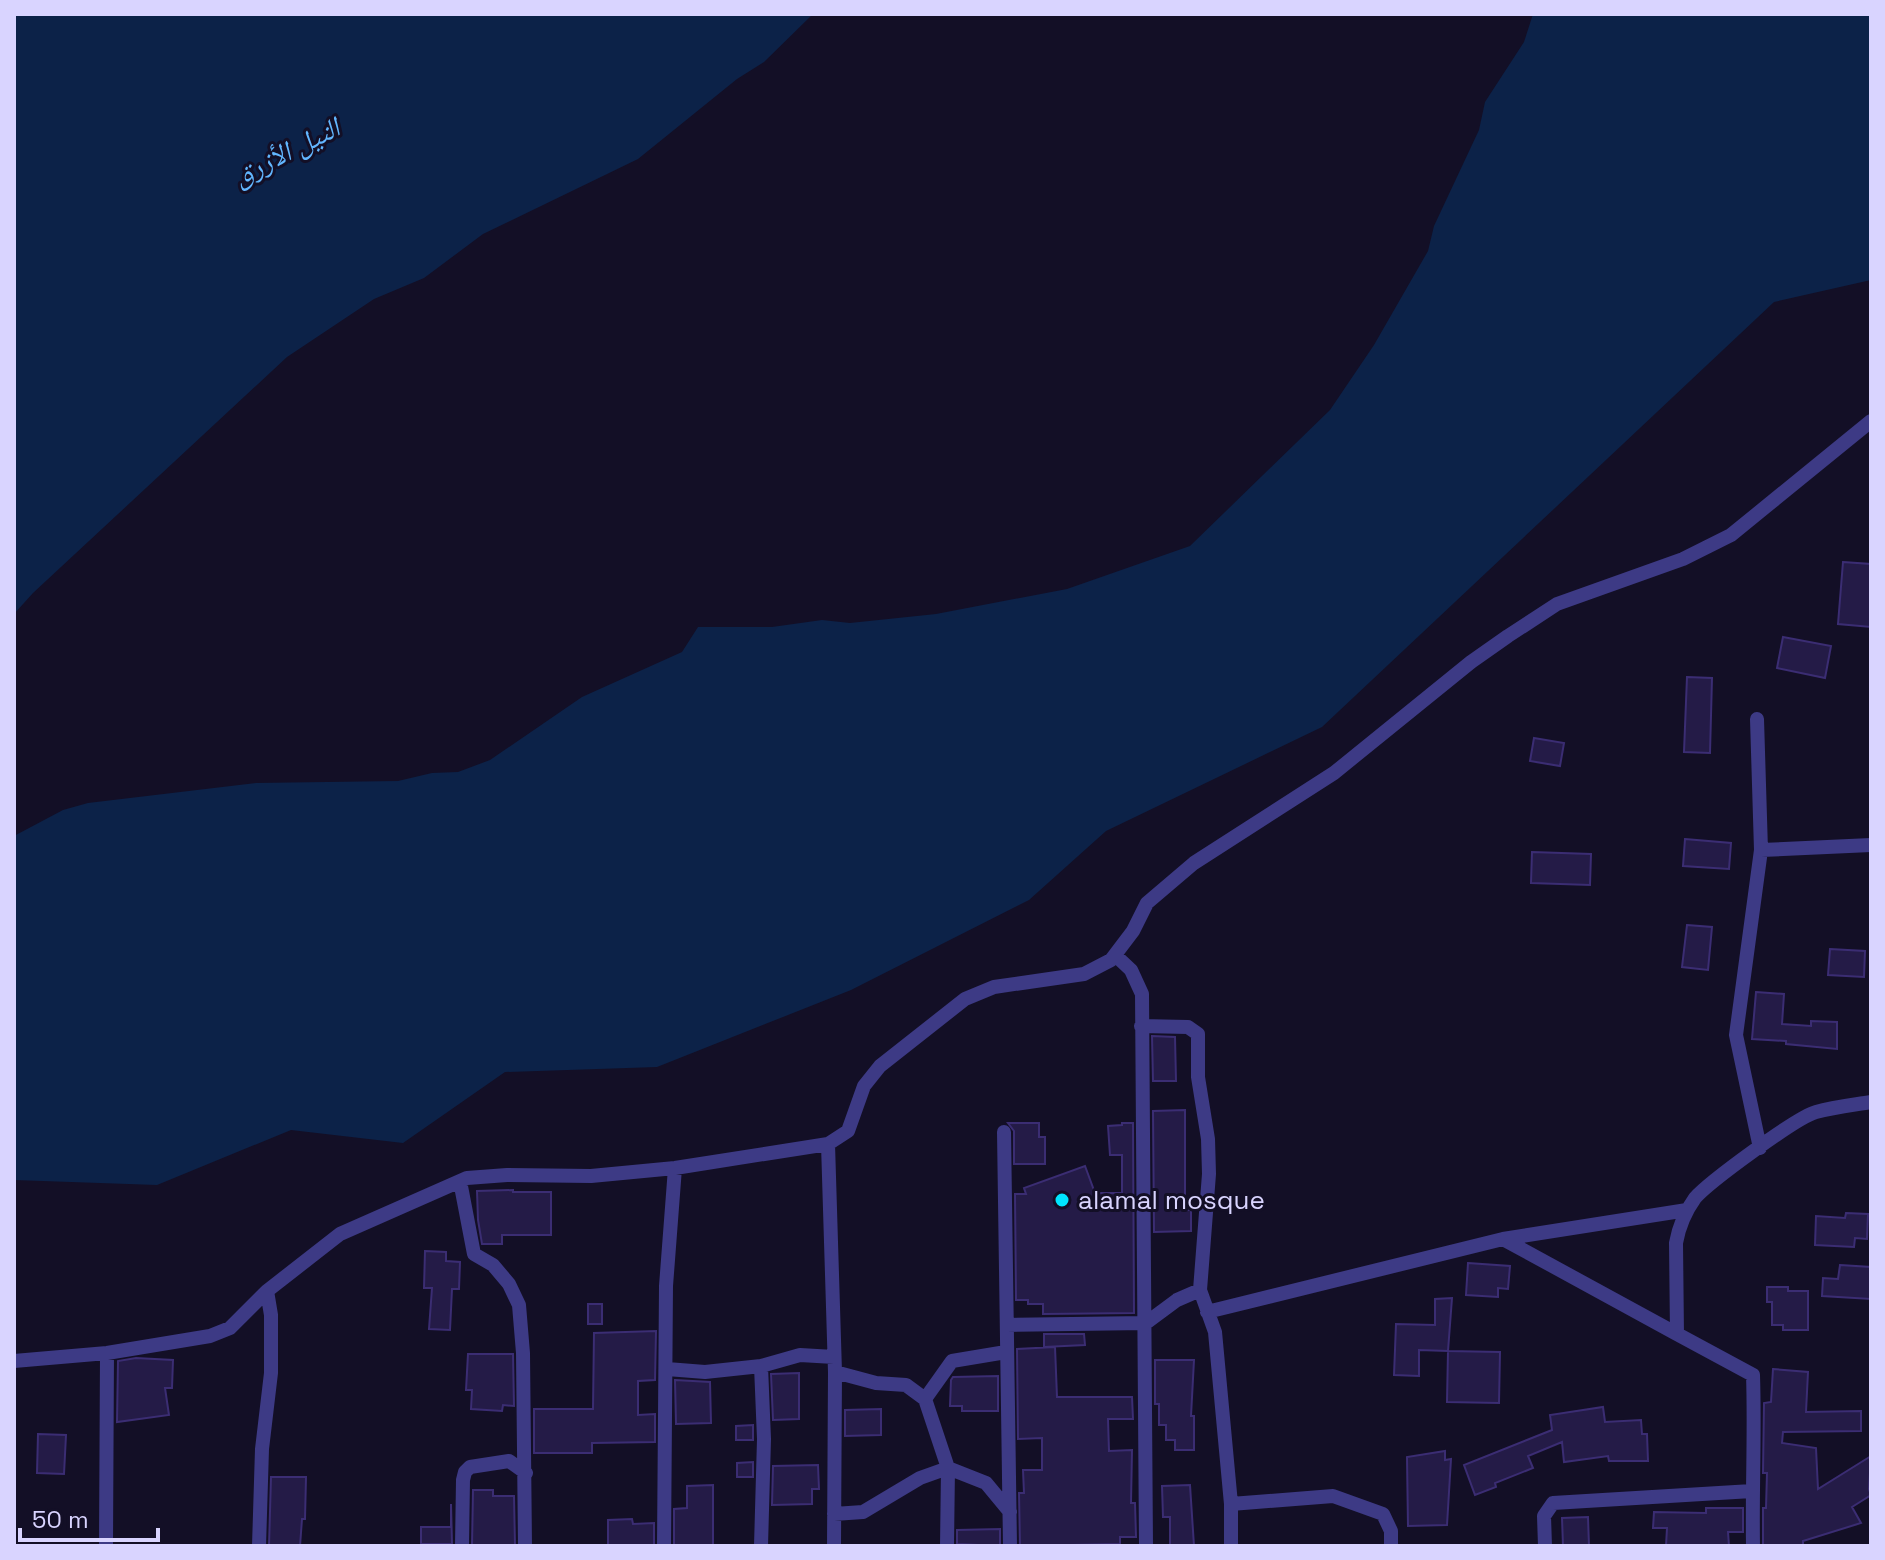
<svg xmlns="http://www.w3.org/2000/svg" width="1885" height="1560" viewBox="0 0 1885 1560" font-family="'Space Grotesk','Noto Naskh Arabic',sans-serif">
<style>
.water{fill:#0c2248}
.building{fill:#241b47;stroke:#3b2d73;stroke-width:2}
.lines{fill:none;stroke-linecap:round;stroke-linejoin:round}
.street{stroke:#3d3a85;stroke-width:14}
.poi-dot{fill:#00e5ff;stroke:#130f26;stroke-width:3}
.labels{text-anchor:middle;stroke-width:6;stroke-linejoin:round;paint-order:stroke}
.poi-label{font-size:26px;fill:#d9d4ff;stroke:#130f26;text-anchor:start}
.water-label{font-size:28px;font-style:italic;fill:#62b6ff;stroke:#130f26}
</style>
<rect width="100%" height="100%" fill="#130f26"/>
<path class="water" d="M14 14H813L764 62 737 79 638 159 483 234 424 278 374 299 287 357 33 593 14 614Z
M1533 14H1871V280L1774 302 1322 727 1106 831 1029 900 851 990 657 1067 505 1072 403 1143 291 1130 157 1185 14 1180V836L63 810 88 803 256 783 398 781 432 773 458 772 490 760 582 697 682 652 698 627H772L822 620 850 623 936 614 1067 589 1190 546 1330 410 1374 345 1428 251 1434 226 1479 130 1485 102 1524 42Z"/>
<path class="building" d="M1843 562 1871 564V627L1838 624Z
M1783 637 1831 646 1825 678 1777 668Z
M1687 677 1712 678 1710 753 1684 752Z
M1534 738 1564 743 1560 766 1530 761Z
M1685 839 1731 843 1729 869 1683 866Z
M1532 852 1591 854 1590 885 1531 883Z
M1687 925 1712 927 1708 970 1682 967Z
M1830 949 1865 951 1864 977 1828 975Z
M1756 992 1784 994 1782 1024 1811 1026V1021L1837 1022V1049L1786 1044V1041L1752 1039Z
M1152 1036 1175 1037 1176 1081H1153Z
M1185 1110V1210H1191V1231L1154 1232 1153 1111Z
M1008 1123H1039V1137H1045V1164H1014V1131Z
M1122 1123H1133L1134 1313 1043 1314V1304H1028V1300H1016L1015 1194H1026L1024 1188 1085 1166 1095 1193H1122V1155H1110L1108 1126 1122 1125Z
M513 1190V1192H551V1235H502V1244H482L478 1220 477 1191Z
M1846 1213 1868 1214 1867 1239 1855 1238 1854 1247 1815 1245 1816 1216 1845 1218Z
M425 1251 446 1252V1261L460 1262 459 1289H452L450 1330 429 1329 432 1288H424Z
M1468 1263 1510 1266 1508 1289 1498 1288V1297L1466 1295Z
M1840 1265 1871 1267V1299L1822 1296 1823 1278 1838 1279Z
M1767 1287H1788V1291H1808V1330H1783V1325H1772V1302H1767Z
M1452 1298 1448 1351 1500 1352 1499 1403 1447 1402 1448 1351 1419 1350V1376L1394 1375 1396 1324 1435 1325V1299Z
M588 1304H602V1324H588Z
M656 1331 655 1380 638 1381V1415L655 1414V1442L592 1443V1453H534V1409H593L594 1333Z
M1044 1334H1084L1085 1345 1044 1347Z
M1055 1347 1057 1397H1132L1133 1419H1108L1109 1451 1132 1450 1131 1503H1135L1136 1537H1120V1544L1020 1546 1019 1493H1024L1023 1470H1042V1438L1018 1439 1017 1349Z
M468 1354H513L514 1406 503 1405 502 1411 471 1409 472 1390H466Z
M136 1358 173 1360 172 1388H165L169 1415 117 1422 118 1361Z
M1155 1360H1194L1191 1416H1194V1450H1175V1440H1166V1425H1159V1404H1155Z
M1773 1369 1808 1372 1806 1412 1861 1411V1431L1783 1432 1782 1443 1816 1448 1818 1489 1871 1456 1869 1489 1871 1495 1852 1507 1861 1523 1803 1541V1546H1763V1508H1766L1767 1473H1763L1764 1403 1771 1402Z
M799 1373V1419L773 1420 771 1374Z
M998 1376V1411H962V1406H950L951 1380 953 1377Z
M675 1380 710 1382 711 1423 676 1424Z
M1603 1407 1605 1422 1641 1420 1642 1434H1647L1648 1461H1609L1608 1456 1564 1462 1562 1442 1528 1456 1533 1468 1495 1483 1496 1487 1475 1495 1464 1465 1552 1430 1550 1415Z
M881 1409V1435L845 1436V1410Z
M753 1425V1440H736V1426Z
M38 1434 66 1435 64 1474 37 1473Z
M1445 1451V1460L1451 1459 1447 1525 1408 1526 1407 1457Z
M753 1462V1477H737V1463Z
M818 1465 819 1489H812V1504L772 1505 773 1466Z
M271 1477H306L305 1519H302L300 1546H269Z
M713 1485V1546H674V1509L687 1508V1486Z
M1190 1485 1194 1546H1170V1517H1163L1162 1486Z
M473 1490H493V1496H514L515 1546H472Z
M451 1504 452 1544H421V1527H451Z
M1706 1508H1743V1532H1728L1729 1546H1666L1667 1528H1653L1654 1512 1706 1513Z
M1588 1517 1589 1546H1563L1562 1518Z
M632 1519 633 1524 654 1523V1546H608V1520Z
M1000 1529V1546L957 1544V1530Z"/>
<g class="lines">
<path class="street" d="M1757 719 1761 850 1736 1035 1760 1148
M1761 850 1871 845
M1115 955 1131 970 1142 994 1146 1546
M1141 1026 1188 1027 1198 1034V1077L1208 1139 1209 1174 1200 1290 1215 1332 1231 1504V1546
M1004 1132 1010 1546
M828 1144 835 1372 834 1546
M460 1181 474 1254 493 1265 509 1284 519 1305 523 1353 525 1546
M1503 1239 1677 1334
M1207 1312 1503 1239 1687 1210
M1007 1325 1146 1323 1177 1300 1200 1290
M14 1361 107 1353 210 1336 230 1328 267 1291 340 1234 467 1178 507 1175 591 1176 675 1168 828 1144 848 1131 864 1086 880 1066 965 999 994 987 1084 974 1111 960 1133 931 1147 903 1194 863 1334 773 1471 662 1508 636 1557 604 1683 559 1731 535 1871 421
M761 1366 764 1439 761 1546
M667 1369 705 1372 761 1366 800 1355 834 1357
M835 1372 876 1383 906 1385 925 1399 948 1468 986 1483 1010 1512
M925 1399 952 1361 1006 1352
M1231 1504 1333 1496 1383 1514 1391 1531V1546
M834 1514 863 1512 920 1478 948 1468 947 1546
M106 1546 107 1353
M259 1546 262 1449 271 1373V1315L267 1291
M462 1546 463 1480 465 1472 470 1467 509 1461 526 1473
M664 1546 666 1286 675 1168
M1545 1546 1544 1516 1553 1503 1752 1491
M1753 1546C1752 1489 1755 1432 1753 1375L1677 1334 1676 1243C1679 1226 1685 1212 1695 1198 1709 1182 1797 1117 1816 1112 1834 1107 1853 1105 1871 1102"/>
</g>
<circle class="poi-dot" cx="1062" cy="1200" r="8"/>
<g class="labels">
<g class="poi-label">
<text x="1078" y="1209">alamal mosque</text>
</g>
<g class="water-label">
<text transform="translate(286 151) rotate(-27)" y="10">النيل الأزرق</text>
</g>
</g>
<rect width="1885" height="1560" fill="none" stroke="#d9d4ff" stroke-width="32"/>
<path d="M20 1528v12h138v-12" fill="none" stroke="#d9d4ff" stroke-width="4"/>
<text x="32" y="1528" font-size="24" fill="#d9d4ff" stroke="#130f26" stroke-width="6" paint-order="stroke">50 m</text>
</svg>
